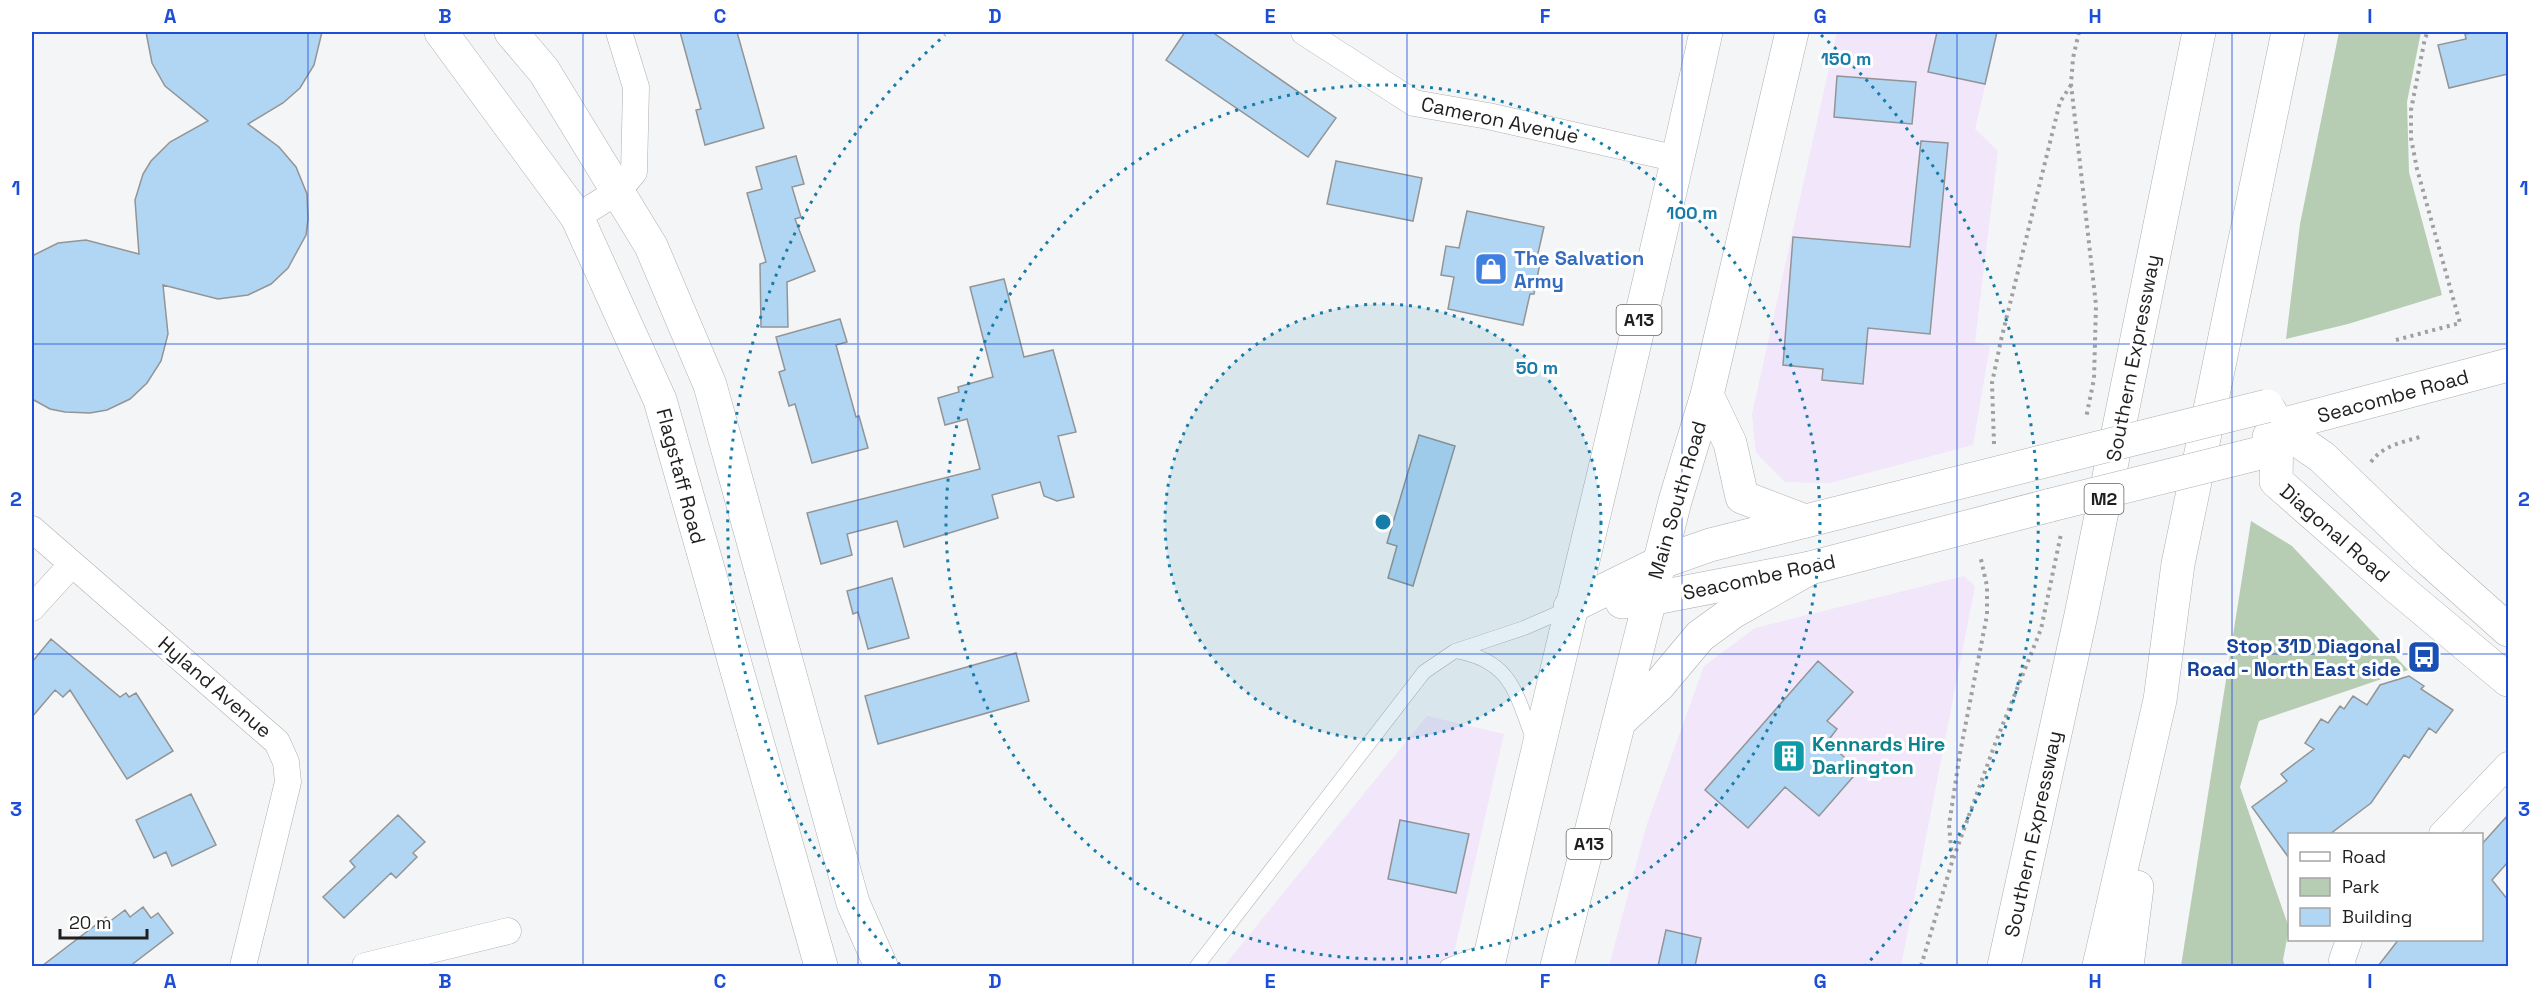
<svg xmlns="http://www.w3.org/2000/svg" width="2540" height="998" viewBox="0 0 2540 998" font-family="'Space Grotesk',sans-serif">
<style>
.commercial{fill:#f2e6fa}
.green{fill:#b6cdb3}
.building{fill:#b1d6f3;stroke:#939495;stroke-width:1.5}
.lines{fill:none;stroke-linecap:round;stroke-linejoin:round}
.lane-casing{stroke:#aeafb0;stroke-width:15}
.street-casing{stroke:#aeafb0;stroke-width:27}
.secondary-casing{stroke:#aeafb0;stroke-width:34}
.highway-casing{stroke:#aeafb0;stroke-width:34}
.path{stroke:#a0a0a1;stroke-width:4;stroke-dasharray:3 4.5;stroke-linecap:butt}
.lane{stroke:#fff;stroke-width:14}
.street{stroke:#fff;stroke-width:26}
.secondary{stroke:#fff;stroke-width:33}
.highway{stroke:#fff;stroke-width:33}
.secondary-bridge-casing{stroke:#aeafb0;stroke-width:34;stroke-linecap:butt}
.secondary-bridge{stroke:#fff;stroke-width:33}
.grid{fill:none;stroke:#1d4ed8;stroke-width:1.5;stroke-opacity:0.55}
.ring{fill:none;stroke:#187ca8;stroke-width:3;stroke-dasharray:3 6}
.labels{text-anchor:middle;stroke-width:6;stroke-linejoin:round;paint-order:stroke}
.shield{fill:#fff;stroke:#626262;stroke-width:1.5}
.shield-label{font-size:18px;font-weight:bold;fill:#1f1f1f}
.street-label{font-size:20px;fill:#1f1f1f;stroke:#fff}
.shop-label{font-size:20px;font-weight:bold;fill:#366cbe;stroke:#fff;text-anchor:start}
.transit-label{font-size:20px;font-weight:bold;fill:#164399;stroke:#fff;text-anchor:end}
.culture-label{font-size:20px;font-weight:bold;fill:#0d838f;stroke:#fff;text-anchor:start}
.centre{fill:#187ca8;stroke:#fff;stroke-width:3}
.ring-label{font-size:18px;text-anchor:middle;font-weight:bold;fill:#187ca8;stroke:#fff;stroke-width:6;stroke-linejoin:round;paint-order:stroke}
.neatline{fill:none;stroke:#1d4ed8;stroke-width:2}
.grid-label{font-size:20px;text-anchor:middle;font-weight:bold;fill:#1d4ed8}
</style>
<rect width="100%" height="100%" fill="#f4f5f6"/>
<path class="commercial" d="M1837 32H1998L1975 129 1998 151 1975 342 1990 346 1973 445 1830 483 1785 482 1756 453 1752 414Z
M1964 576 1975 586 1901 966H1609L1646 827 1704 666 1755 628Z
M1427 716 1504 734 1451 966H1224Z"/>
<path class="green" d="M2339 32H2421L2407 102 2409 172 2442 295 2348 324 2286 339 2300 224Z
M2251 521 2292 546 2408 670 2259 721 2240 787 2289 928 2283 960 2285 966H2181Z"/>
<path class="building" d="M146 32H322L314 65 300 88 283 103 248 124 279 147 296 167 307 194 308 219 306 235 288 268 271 284 248 295 218 299 163 285 168 334 161 361 147 383 130 399 107 410 90 413 65 412 50 409 32 399V256L58 243 86 240 139 254 135 200 143 174 151 161 170 142 208 121 165 86 152 63Z
M680 32H737L764 128 705 145 696 110 701 109Z
M1185 32H1212L1336 118 1308 157 1166 60Z
M1937 32H1997L1985 84 1928 72Z
M2477 32H2508V74L2449 88 2438 45 2466 39 2465 34Z
M1837 76 1916 82 1912 124 1834 117Z
M1921 141 1948 143 1930 334 1868 328 1863 384 1822 380 1823 369 1783 365 1793 237 1910 247Z
M796 156 804 184 792 187 801 217 795 219 815 271 787 282 788 327H761L760 264 766 262 747 193 762 189 756 167Z
M1336 161 1422 178 1413 221 1327 204Z
M1467 211 1544 227 1536 262 1540 263 1534 294H1530L1523 325 1448 309 1454 277 1441 275 1446 246 1459 248Z
M1004 279 1024 357 1053 350 1076 432 1058 436 1074 497 1057 501 1044 496 1040 482 992 495 998 518 904 547 897 521 847 534 852 555 821 564 807 513 980 469 967 419 945 425 938 398 959 392 958 387 993 377 970 287Z
M840 319 847 342 836 345 856 417 859 416 868 448 812 463 795 404 789 406 779 372 785 370 776 337Z
M1419 435 1455 446 1413 586 1388 578 1397 546 1387 543Z
M892 578 909 638 868 649 858 612 853 614 847 591Z
M51 639 120 697 126 693 129 697 136 693 173 751 127 779 70 690 63 697 55 690 32 717V662Z
M1016 653 1029 701 878 744 865 696Z
M1818 661 1853 692 1827 721 1837 729 1827 742 1859 770 1819 816 1785 787 1748 828 1705 790Z
M2409 676 2424 686 2421 689 2453 710 2436 733 2429 728 2409 758 2404 755 2371 803 2330 834H2289V858L2252 807 2287 781 2281 774 2314 749 2305 743 2321 719 2328 723 2340 706 2344 709 2353 696 2367 705 2380 685Z
M191 794 216 845 172 866 166 852 154 858 136 820Z
M398 815 425 842 413 853 417 857 396 878 391 873 344 918 323 897 355 867 350 861Z
M2508 815V862L2492 880 2508 900V966H2378L2399 939H2481V845Z
M1400 820 1469 834 1456 893 1388 879Z
M143 907 151 918 158 913 173 933 130 966H42L106 917 109 922 125 910 130 917Z
M1666 930 1701 938 1695 966H1658Z"/>
<g class="lines">
<defs>
<path id="lane" d="M1456 651C1513 661 1516 695 1534 741
M1197 966 1424 672 1455 651 1524 628 1570 608
M1447 966 1490 949"/>
<path id="street" d="M1304 32 1414 103 1488 116 1678 159
M577 217 618 191 634 172 636 87 619 32
M32 529 277 742 286 762 288 782 243 966
M32 608 72 564
M2442 834 2508 765
M365 966 508 931
M2343 966 2342 960 2349 940"/>
<path id="secondary" d="M441 32 577 217 660 400 821 966
M511 32 544 71 651 246 710 385 853 903 881 966
M2270 411 2277 426 2322 457 2426 557 2508 630
M2277 426 2276 481 2398 588 2508 680
M2269 437 2277 426 2508 365
M1622 602 1650 599 1810 568 2051 505
M1570 607 1659 563 1710 545 2061 457"/>
<path id="highway" d="M1707 395 1730 443 1742 497 1805 521
M1620 721 1659 685 1700 636 1733 612 1810 568
M1488 966C1558 654 1638 344 1706 32
M1557 966 1675 501 1707 395 1792 32
M2004 966 2081 615 2199 32
M2099 966 2160 700 2178 564 2288 32
M2127 966 2137 887"/>
</defs>
<use href="#lane" class="lane-casing"/>
<use href="#street" class="street-casing"/>
<use href="#secondary" class="secondary-casing"/>
<use href="#highway" class="highway-casing"/>
<path class="path" d="M2079 32 2073 58 2071 84 2096 305 2094 379 2086 418
M2396 340 2460 323 2417 169 2411 138V110L2425 38 2428 32
M1994 444 1992 383 2001 340 2060 102 2071 85
M2371 462C2383 445 2404 442 2423 436
M1952 858 1949 825 1960 753 1987 615V586L1980 555
M1921 966 1952 862 1995 744 2041 629 2061 534"/>
<use href="#lane" class="lane"/>
<use href="#street" class="street"/>
<use href="#secondary" class="secondary"/>
<use href="#highway" class="highway"/>
<defs>
<path id="secondary-bridge" d="M2061 457 2267 406
M2051 505 2256 454"/>
</defs>
<use href="#secondary-bridge" class="secondary-bridge-casing"/>
<use href="#secondary-bridge" class="secondary-bridge"/>
</g>
<path class="grid" d="M308 32V966M583 32V966M858 32V966M1133 32V966M1407 32V966M1682 32V966M1957 32V966M2232 32V966M32 344H2508M32 654H2508"/>
<circle cx="1383" cy="522" r="218" fill="#187ca8" fill-opacity=".12"/>
<g class="ring">
<circle cx="1383" cy="522" r="218"/>
<circle cx="1383" cy="522" r="437"/>
<path d="M900 965A655 655 0 0 1 945 35M1821 35A655 655 0 0 1 1866 965"/>
</g>
<defs>
<symbol id="shop-square" viewBox="-11 -11 22 22"><rect x="-9" y="-9" width="18" height="18" rx="4" fill="#3f7fe0" stroke="#fff"/><path d="M-5-2.5h2.3a2.7 3.5 0 0 1 5.4 0H5L5.5 6h-11ZM-1.5-2.5h3a1.5 2.3 0 0 0-3 0Z" fill="#fff"/></symbol>
<symbol id="bus-square" viewBox="-11 -11 22 22"><rect x="-9" y="-9" width="18" height="18" rx="4" fill="#1a4fb4" stroke="#fff"/><path d="M-5-6H5V4H4V6H2V4H-2V6H-4V4H-5ZM-3.5-4V0h7V-4ZM-3.5 1.2v1.5H-2V1.2ZM2 1.2v1.5H3.5V1.2Z" fill="#fff"/></symbol>
<symbol id="building-square" viewBox="-11 -11 22 22"><rect x="-9" y="-9" width="18" height="18" rx="4" fill="#0f9aa8" stroke="#fff"/><path d="M-4-6H4V6H1V3H-1V6H-4ZM-2.5-4.3h1.7v1.8h-1.7ZM.8-4.3h1.7v1.8H.8ZM-2.5-1h1.7V.8h-1.7ZM.8-1h1.7V.8H.8Z" fill="#fff"/></symbol>
</defs>
<g fill-rule="evenodd">
<use href="#shop-square" x="1472" y="250" width="38" height="38"/>
<use href="#bus-square" x="2405" y="638" width="38" height="38"/>
<use href="#building-square" x="1770" y="737" width="38" height="38"/>
</g>
<g class="labels">
<g class="shield">
<rect x="1616.5" y="305" width="45" height="30" rx="4.5"/>
<rect x="2084.5" y="484" width="39" height="30" rx="4.5"/>
<rect x="1566.5" y="829" width="45" height="30" rx="4.5"/>
</g>
<g class="shield-label">
<text x="1639" y="326">A13</text>
<text x="2104" y="505">M2</text>
<text x="1589" y="850">A13</text>
</g>
<g class="street-label">
<text transform="translate(1500 120) rotate(12)" y="7">Cameron Avenue</text>
<text transform="translate(2133 358) rotate(-79)" y="7">Southern Expressway</text>
<text transform="translate(2393 396) rotate(-15)" y="7">Seacombe Road</text>
<text transform="translate(681 476) rotate(75)" y="7">Flagstaff Road</text>
<text transform="translate(1677 500) rotate(-74)" y="7">Main South Road</text>
<text transform="translate(2335 533) rotate(41)" y="7">Diagonal Road</text>
<text transform="translate(1759 577) rotate(-12)" y="7">Seacombe Road</text>
<text transform="translate(215 687) rotate(41)" y="7">Hyland Avenue</text>
<text transform="translate(2033 834) rotate(-78)" y="7">Southern Expressway</text>
</g>
<g class="shop-label">
<text x="1514" y="265">The Salvation<tspan x="1514" dy="23">Army</tspan></text>
</g>
<g class="transit-label">
<text x="2401" y="653">Stop 31D Diagonal<tspan x="2401" dy="23">Road - North East side</tspan></text>
</g>
<g class="culture-label">
<text x="1812" y="751">Kennards Hire<tspan x="1812" dy="23">Darlington</tspan></text>
</g>
</g>
<circle cx="1383" cy="522" r="9" class="centre"/>
<g class="ring-label">
<text x="1846" y="65">150 m</text>
<text x="1692" y="219">100 m</text>
<text x="1537" y="374">50 m</text>
</g>
<rect width="2540" height="998" fill="none" stroke="#ffffff" stroke-width="66"/>
<rect x="2288" y="833" width="195" height="108" fill="#ffffff" stroke="#a5a5a5" stroke-width="1.5"/>
<rect x="2300" y="852" width="30" height="9" fill="#ffffff" stroke="#a5a5a5" stroke-width="1.5"/>
<text x="2342" y="863" font-size="18" fill="#1f1f1f">Road</text>
<rect x="2300" y="878" width="30" height="18" fill="#b6cdb3" stroke="#a5a5a5" stroke-width="1.5"/>
<text x="2342" y="893" font-size="18" fill="#1f1f1f">Park</text>
<rect x="2300" y="908" width="30" height="18" fill="#b1d6f3" stroke="#a5a5a5" stroke-width="1.5"/>
<text x="2342" y="923" font-size="18" fill="#1f1f1f">Building</text>
<path d="M60 929v9h87v-9" fill="none" stroke="#1f1f1f" stroke-width="3"/>
<text x="69" y="929" font-size="18" fill="#1f1f1f" stroke="#ffffff" stroke-width="4.5" paint-order="stroke">20 m</text>
<rect x="33" y="33" width="2474" height="932" class="neatline"/>
<g class="grid-label">
<text x="170" y="23">A</text>
<text x="445" y="23">B</text>
<text x="720" y="23">C</text>
<text x="995" y="23">D</text>
<text x="1270" y="23">E</text>
<text x="1545" y="23">F</text>
<text x="1820" y="23">G</text>
<text x="2095" y="23">H</text>
<text x="2370" y="23">I</text>
<text x="16" y="195">1</text>
<text x="2524" y="195">1</text>
<text x="16" y="506">2</text>
<text x="2524" y="506">2</text>
<text x="16" y="816">3</text>
<text x="2524" y="816">3</text>
<text x="170" y="988">A</text>
<text x="445" y="988">B</text>
<text x="720" y="988">C</text>
<text x="995" y="988">D</text>
<text x="1270" y="988">E</text>
<text x="1545" y="988">F</text>
<text x="1820" y="988">G</text>
<text x="2095" y="988">H</text>
<text x="2370" y="988">I</text>
</g>
</svg>
